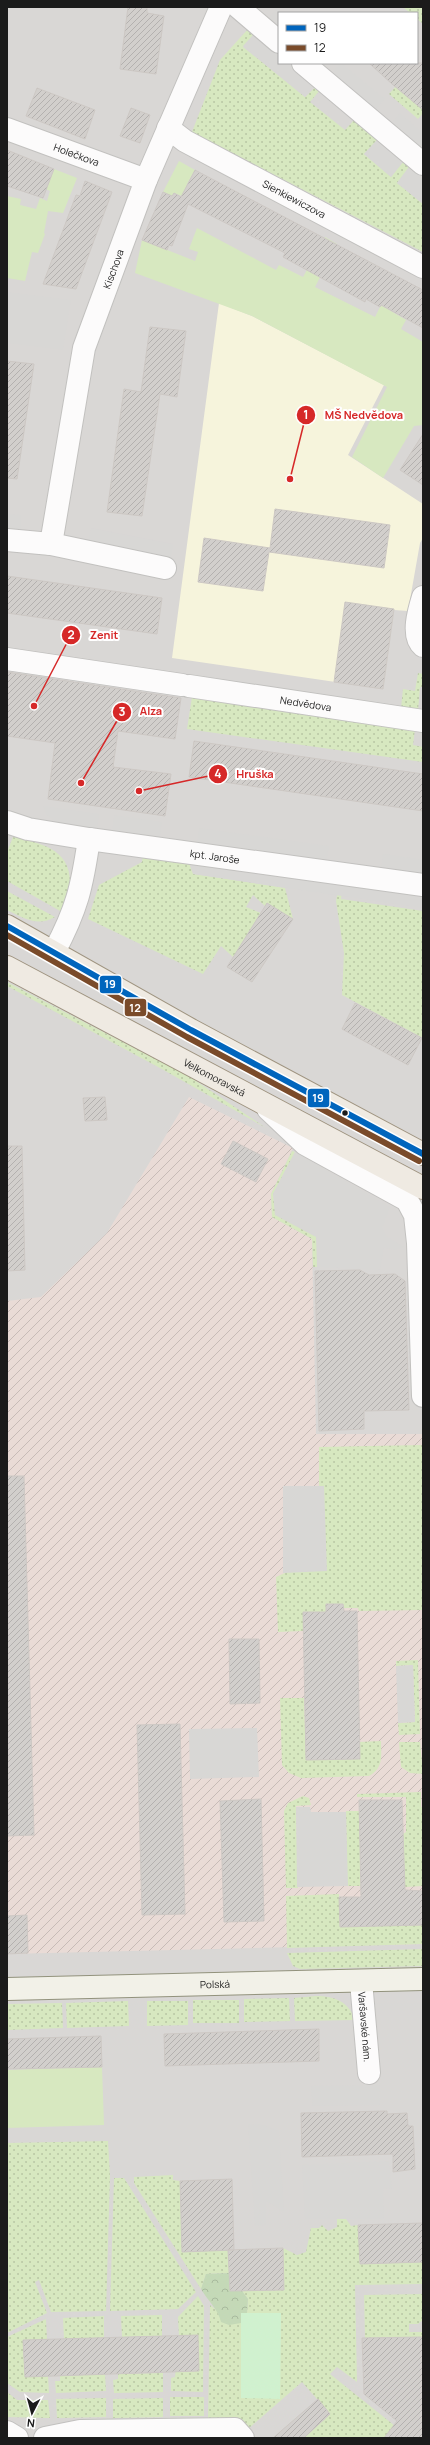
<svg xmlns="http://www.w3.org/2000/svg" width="430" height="2445" viewBox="0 0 430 2445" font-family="Manrope,sans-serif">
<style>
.residential{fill:#d9d7d5;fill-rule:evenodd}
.education{fill:#f6f4dc}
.military{fill:url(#military-furrows)}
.grass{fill:url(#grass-dots)}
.forest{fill:url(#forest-crowns)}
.park{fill:#d0f1cf}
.garden{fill:#d7e8c0}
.parking{fill:#d8d7d5}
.building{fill:url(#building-hatch);stroke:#cdc8c4}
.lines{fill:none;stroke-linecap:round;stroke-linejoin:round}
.street-casing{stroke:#c2c1bf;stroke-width:24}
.secondary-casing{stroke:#92927c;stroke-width:24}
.primary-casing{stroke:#9f9480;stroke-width:24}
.street{stroke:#fcfbfb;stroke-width:22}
.secondary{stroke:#f2f1e8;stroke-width:22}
.primary{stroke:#efeae2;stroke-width:22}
.bus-1-casing{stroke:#fff;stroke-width:9}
.bus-2-casing{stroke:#fff;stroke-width:9}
.bus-1{stroke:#0065bd;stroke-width:6}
.bus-2{stroke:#7a4b2a;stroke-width:6}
.bus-dot{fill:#1b1b1b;stroke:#fff;stroke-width:1.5}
.labels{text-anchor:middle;stroke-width:4;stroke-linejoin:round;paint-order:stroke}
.street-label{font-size:10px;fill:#1b1b1b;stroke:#fff}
.leader{fill:none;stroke:#d62828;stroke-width:1.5}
.callout-dot{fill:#d62828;stroke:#fff;stroke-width:1.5}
.mark-label{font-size:12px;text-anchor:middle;font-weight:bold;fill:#fff}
.callout-label{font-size:11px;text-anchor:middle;font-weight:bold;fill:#d62828;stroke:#fff;stroke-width:4;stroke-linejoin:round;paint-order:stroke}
.line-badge{stroke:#fff;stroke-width:1.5}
.badge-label{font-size:11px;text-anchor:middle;font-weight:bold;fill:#fff}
</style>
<defs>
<pattern id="military-furrows" width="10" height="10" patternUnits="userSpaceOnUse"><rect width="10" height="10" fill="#e9dbd6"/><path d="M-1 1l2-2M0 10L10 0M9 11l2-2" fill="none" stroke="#c7bbb7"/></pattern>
<pattern id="grass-dots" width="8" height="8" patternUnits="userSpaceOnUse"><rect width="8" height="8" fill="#d7e8c0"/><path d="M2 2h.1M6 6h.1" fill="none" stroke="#b8c6a4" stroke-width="1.8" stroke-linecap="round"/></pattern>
<pattern id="forest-crowns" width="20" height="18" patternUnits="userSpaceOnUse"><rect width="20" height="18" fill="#c4d9b7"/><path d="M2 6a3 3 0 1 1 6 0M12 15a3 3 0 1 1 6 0" fill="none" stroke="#a8ba9d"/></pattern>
<pattern id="building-hatch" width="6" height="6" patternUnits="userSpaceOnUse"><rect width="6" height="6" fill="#d2cfcc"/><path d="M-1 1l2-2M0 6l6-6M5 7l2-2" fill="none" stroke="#b4b1af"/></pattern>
</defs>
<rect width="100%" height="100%" fill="#eae7e3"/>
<path class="residential" d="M7 7H423V2438H7ZM279 13H417V63H279Z"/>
<path class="education" d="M219 303 252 316 384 385 348 455 423 504V538L420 543 408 611 394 610 383 689 172 658Z"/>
<path class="military" d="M189 1097 293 1148 271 1194 272 1217 312 1239 316 1434H423V1944L7 1954V1301L41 1297 107 1233Z"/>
<path class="grass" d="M403 7H423V24L417 19V13H410Z
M248 29 254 34 243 47 305 97 316 86 320 90 310 102 345 130 354 120 377 140 364 154 391 177 403 162 409 167 397 183 423 204V252L234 154 231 159 190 137 220 60Z
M396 86 423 110V113L418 119 389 94Z
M418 673 423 674V687H420L418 711 401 708 403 689 415 691Z
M192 697 415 729 413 745 423 747V762L187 729Z
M13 837C39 843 70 848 70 882 70 891 65 903 62 912L7 881V852Z
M143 856 189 863 194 874 285 888 293 919 267 903 265 906 253 895 246 907 261 913 233 957 221 946 203 974 88 919 99 885 142 862Z
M339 884 343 885 341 899 423 911V1038L342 995 344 953 336 901Z
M7 891 55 917C38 927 23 918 7 910Z
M7 982 190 1077 266 1128 160 1068 7 986Z
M292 1151 295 1152 273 1194 317 1237V1267H313L312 1239 272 1217 271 1194Z
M423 1445V1610L359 1611 358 1608H344L343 1604H326V1612L303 1613V1631L278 1632 276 1577 289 1571 319 1503V1447Z
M418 1660 420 1734 399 1735 398 1723 415 1722 413 1665 396 1666V1661Z
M280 1698H304L306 1760 360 1759 359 1742 381 1741C381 1756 384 1768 369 1776L301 1778 289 1773 282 1765Z
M399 1742H420L423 1774 410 1773 401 1767Z
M421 1792V1807H423V1886L405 1887 403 1834 406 1832V1797H357V1794Z
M303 1796 309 1798 311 1805 296 1806 298 1888H286L284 1811 288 1803Z
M346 1811H359L361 1886H347Z
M339 1894 340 1927 423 1925V1944L287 1948 286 1896Z
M423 1949V1966L300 1969 293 1966 287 1953Z
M316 1996C335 1996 349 2002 355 2020L295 2021 294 1998Z
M289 1998 290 2021 244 2022V1999Z
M193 2000H239V2023H193Z
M128 2001 129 2026 67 2028 66 2003Z
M147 2001H188V2025L147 2026Z
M62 2003 63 2028 7 2030V2004Z
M108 2141 110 2176 106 2311 51 2312 39 2280 35 2282 47 2313 7 2333V2143Z
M173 2175V2180L180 2181 182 2251 228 2250 229 2273 206 2274 201 2289 134 2183V2177Z
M114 2178H124L196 2292 178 2309 110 2311Z
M337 2219H346L351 2226 358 2225 360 2264 423 2262V2284L355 2285 357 2382 337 2367 330 2374 410 2438H304L330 2414 302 2382 248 2429 235 2418H208L210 2305 219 2312 241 2323V2398L281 2314 247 2313 248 2299 242 2291 284 2290 283 2248 297 2255 306 2252 311 2228H319L322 2225 328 2231 337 2227Z
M423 2294V2320L418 2324H409V2332H423V2337L365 2338 364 2295Z
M198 2296 204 2306 203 2392 171 2391V2378L175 2377 179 2336 178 2317Z
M162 2315V2336L122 2337 121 2316Z
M104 2316V2338L64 2339 63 2318Z
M46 2319 47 2340 23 2341 25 2376H48L49 2393 20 2392 7 2383V2337Z
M163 2373V2392L114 2393 113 2380 118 2379V2374Z
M105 2374 106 2391 56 2393 55 2381H60V2376Z
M7 2392 17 2400H48L50 2418 7 2417Z
M170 2397H204V2416H170Z
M106 2398V2417L57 2418 56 2399Z
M163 2398V2417L113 2418V2399Z"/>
<path class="forest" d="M229 2273 230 2291H242L248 2299 247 2313H241V2323L229 2325 221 2322C218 2309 208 2301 201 2289L206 2274Z"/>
<path class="park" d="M241 2313H281L280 2399 241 2398Z"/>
<path class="garden" d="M179 161 195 170 187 184 185 197 174 193 172 196 163 192Z
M54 169 77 178 63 213 48 211 44 233 45 234 38 253 32 252 25 281 7 278V196L21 199 20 205 36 209 40 198 47 201 50 191 46 189Z
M197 228 276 270 279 265 303 277 325 237 337 244 315 287 375 317 381 305 406 320 401 329 423 342V425L414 426 383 478 352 457 387 387 252 316 135 273 142 240 195 261 198 252 189 249Z
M102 2067 104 2125 7 2128V2070Z"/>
<path class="parking" d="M277 8 283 13H279V30L267 20Z
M254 34 279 55V63H288L316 86 305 97 243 46Z
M341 63 385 99 374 111 331 74Z
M400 113 423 133V153L390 125Z
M377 140 403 162 391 177 364 154Z
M409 167 423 180V204L397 183Z
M7 292 71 300 63 350 7 343Z
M7 514 21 515V531H7Z
M91 528 173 544 170 559 88 542Z
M43 806 99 814 97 829 63 825 53 820 46 814Z
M114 815 162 822 160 838 112 831Z
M199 828 329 846 326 861 197 844Z
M383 854 423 860V875L381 869Z
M189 863 423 895V908L193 874Z
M295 1152 390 1207 382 1228 386 1236 404 1247 395 1250 384 1248 380 1270 317 1267 316 1237 275 1215 273 1194Z
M283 1486H324L327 1571 283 1573Z
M413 1665 415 1722 398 1723 396 1666Z
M257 1728 259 1777 190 1779 189 1729Z
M296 1807H310L311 1812H346L348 1886 297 1887Z
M379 2085 380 2105 313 2106 311 2086Z
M248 2124 264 2125 279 2131 284 2212 266 2201V2225L255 2226Z
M389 2161 392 2188 383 2189 384 2219H305L302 2165Z"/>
<path class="building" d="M128 7H147V13L164 16 156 74 120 69Z
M369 63H423V110L392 84Z
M37 88 95 110 85 139 26 116Z
M131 108 150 115 140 143 120 136Z
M7 150 54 169 43 198 7 186Z
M195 170 423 290V328L381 305 380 307 366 299 365 302 283 257 285 253 188 204 172 246 169 245 167 250 142 240 163 192 172 196 174 193 181 197Z
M85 181 112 192 76 289 43 284 76 195 80 196Z
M150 327 186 331 177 397 160 394 142 516 107 512 124 389 141 392Z
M7 361 34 364 17 479 7 478Z
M423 434V485L400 470Z
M275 509 390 525 384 568 269 552 263 591 198 582 204 538 270 548Z
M7 576 162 598 157 634 7 613Z
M345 602 394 609 383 689 334 682Z
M7 672 181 698 175 739 118 731 113 767 171 774 165 816 48 799 55 743 7 736Z
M194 741 423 774V811L189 777Z
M267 903 293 919 252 982 227 967Z
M355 1003 422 1038 408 1065 342 1029Z
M105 1097 107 1120 85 1121 83 1098Z
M233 1141 268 1159 256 1182 221 1164Z
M7 1146H22L25 1270 7 1271Z
M360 1270 369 1275 395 1274 405 1281 409 1410 364 1411V1429L319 1431 315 1271Z
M7 1476H24L34 1835 7 1836Z
M326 1604H343L344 1611H357L360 1759 306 1760 303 1612H326Z
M229 1639H259L260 1703 230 1704Z
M180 1724 185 1914 142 1915 137 1725Z
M261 1799 264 1921 224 1922 220 1801Z
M359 1800H402L405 1890 423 1891V1925L340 1927 339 1897H361Z
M27 1915 28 1953 7 1954V1916Z
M319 2029V2061L165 2066 164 2034Z
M101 2036 102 2067 7 2069V2039Z
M387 2111V2114L407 2113 408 2126H413L415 2169 393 2172V2154L302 2157 301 2113Z
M232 2179 234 2250 182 2252 180 2181Z
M423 2223V2262L360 2264 358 2225Z
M283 2248 284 2290 230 2291 228 2250Z
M198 2335 199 2371 25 2377 23 2340Z
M423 2337V2438H384L397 2421 364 2394 362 2338Z
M318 2399 330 2414 307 2435 304 2438H273Z"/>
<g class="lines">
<defs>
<g id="street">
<path d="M238 7 279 42"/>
<path d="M303 63 423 164"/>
<path id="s1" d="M168 128 185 141 423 267"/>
<path id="s2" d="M7 129 146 180"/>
<path d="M7 540 51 544 165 568"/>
<path id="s3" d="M51 544 84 348 146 180 221 7"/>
<path d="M423 597C419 610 411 636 423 646"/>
<path d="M7 659 182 685"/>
<path id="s4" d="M189 686 423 721"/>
<path id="s5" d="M7 822 28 829 89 839 423 885"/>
<path d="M54 952C77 909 82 887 89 839"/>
<path d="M268 1109 305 1144 407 1200 415 1215 418 1243 423 1396"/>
<path id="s6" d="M361 1981 369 2073"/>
<path d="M7 2432 17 2438"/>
<path d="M45 2438 80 2431 235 2429 243 2438"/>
</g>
<g id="secondary">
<path id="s7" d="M7 1989 423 1979"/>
</g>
<g id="primary">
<path d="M7 926 191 1030 423 1154"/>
<path id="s8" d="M7 967 423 1188"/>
</g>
</defs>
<use href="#street" class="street-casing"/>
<use href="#secondary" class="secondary-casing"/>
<use href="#primary" class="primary-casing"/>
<use href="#street" class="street"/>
<use href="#secondary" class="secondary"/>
<use href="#primary" class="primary"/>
<defs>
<path id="bus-1" d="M7 926 191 1030 423 1154"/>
<path id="bus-2" d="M7 935 187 1037 419 1161"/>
</defs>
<use href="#bus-1" class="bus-1-casing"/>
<use href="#bus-2" class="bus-2-casing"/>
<use href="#bus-1" class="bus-1"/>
<use href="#bus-2" class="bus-2"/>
</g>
<circle class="bus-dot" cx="345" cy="1113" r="3.5"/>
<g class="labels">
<g class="street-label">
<text dy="4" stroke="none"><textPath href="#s2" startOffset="74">Holečkova</textPath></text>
<text dy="4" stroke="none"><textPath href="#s1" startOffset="145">Sienkiewiczova</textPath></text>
<text dy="4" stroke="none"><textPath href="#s3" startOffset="283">Kischova</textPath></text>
<text dy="4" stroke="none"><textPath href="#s4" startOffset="118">Nedvědova</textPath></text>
<text dy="4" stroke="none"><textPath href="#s5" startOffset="211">kpt. Jaroše</textPath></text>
<text dy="4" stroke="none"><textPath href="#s8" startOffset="235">Velkomoravská</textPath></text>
<text dy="4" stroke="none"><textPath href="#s7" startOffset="208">Polská</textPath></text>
<text dy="4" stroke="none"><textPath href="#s6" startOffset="46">Varšavské nám.</textPath></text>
</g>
</g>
<path class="leader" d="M290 479L306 415M34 706L71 635M81 783L122 712M139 791L218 774"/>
<g class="callout-dot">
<circle cx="290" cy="479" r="4"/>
<circle cx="34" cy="706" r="4"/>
<circle cx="81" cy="783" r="4"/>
<circle cx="139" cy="791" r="4"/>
<circle cx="306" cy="415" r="10"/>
<circle cx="71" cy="635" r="10"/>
<circle cx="122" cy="712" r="10"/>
<circle cx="218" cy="774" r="10"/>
</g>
<g class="mark-label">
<text x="306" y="419">1</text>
<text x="71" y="639">2</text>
<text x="122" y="716">3</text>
<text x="218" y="778">4</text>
</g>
<g class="callout-label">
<text x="364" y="419">MŠ Nedvědova</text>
<text x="104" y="639">Zenit</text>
<text x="151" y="715">Alza</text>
<text x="255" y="778">Hruška</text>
</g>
<g class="line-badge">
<rect x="99" y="975" width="23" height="19" rx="4" fill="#0065bd"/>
<rect x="124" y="998" width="23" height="19" rx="4" fill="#7a4b2a"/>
<rect x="307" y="1088" width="23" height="20" rx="4" fill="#0065bd"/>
</g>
<g class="badge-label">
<text x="110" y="988">19</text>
<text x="135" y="1012">12</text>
<text x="318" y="1102">19</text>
</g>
<rect width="430" height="2445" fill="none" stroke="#1b1b1b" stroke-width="16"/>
<rect x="278" y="12" width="140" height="52" fill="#ffffff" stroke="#a4a4a4"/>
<rect x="286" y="25" width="20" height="6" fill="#0065bd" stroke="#a4a4a4"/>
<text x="314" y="32" font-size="12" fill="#1b1b1b">19</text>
<rect x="286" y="45" width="20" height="6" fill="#7a4b2a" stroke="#a4a4a4"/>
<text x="314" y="52" font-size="12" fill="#1b1b1b">12</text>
<g transform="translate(32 2413) rotate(186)" stroke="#ffffff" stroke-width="3" paint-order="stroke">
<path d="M0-3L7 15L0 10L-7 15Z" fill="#1b1b1b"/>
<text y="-6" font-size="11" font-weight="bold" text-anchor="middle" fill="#1b1b1b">N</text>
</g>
</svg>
